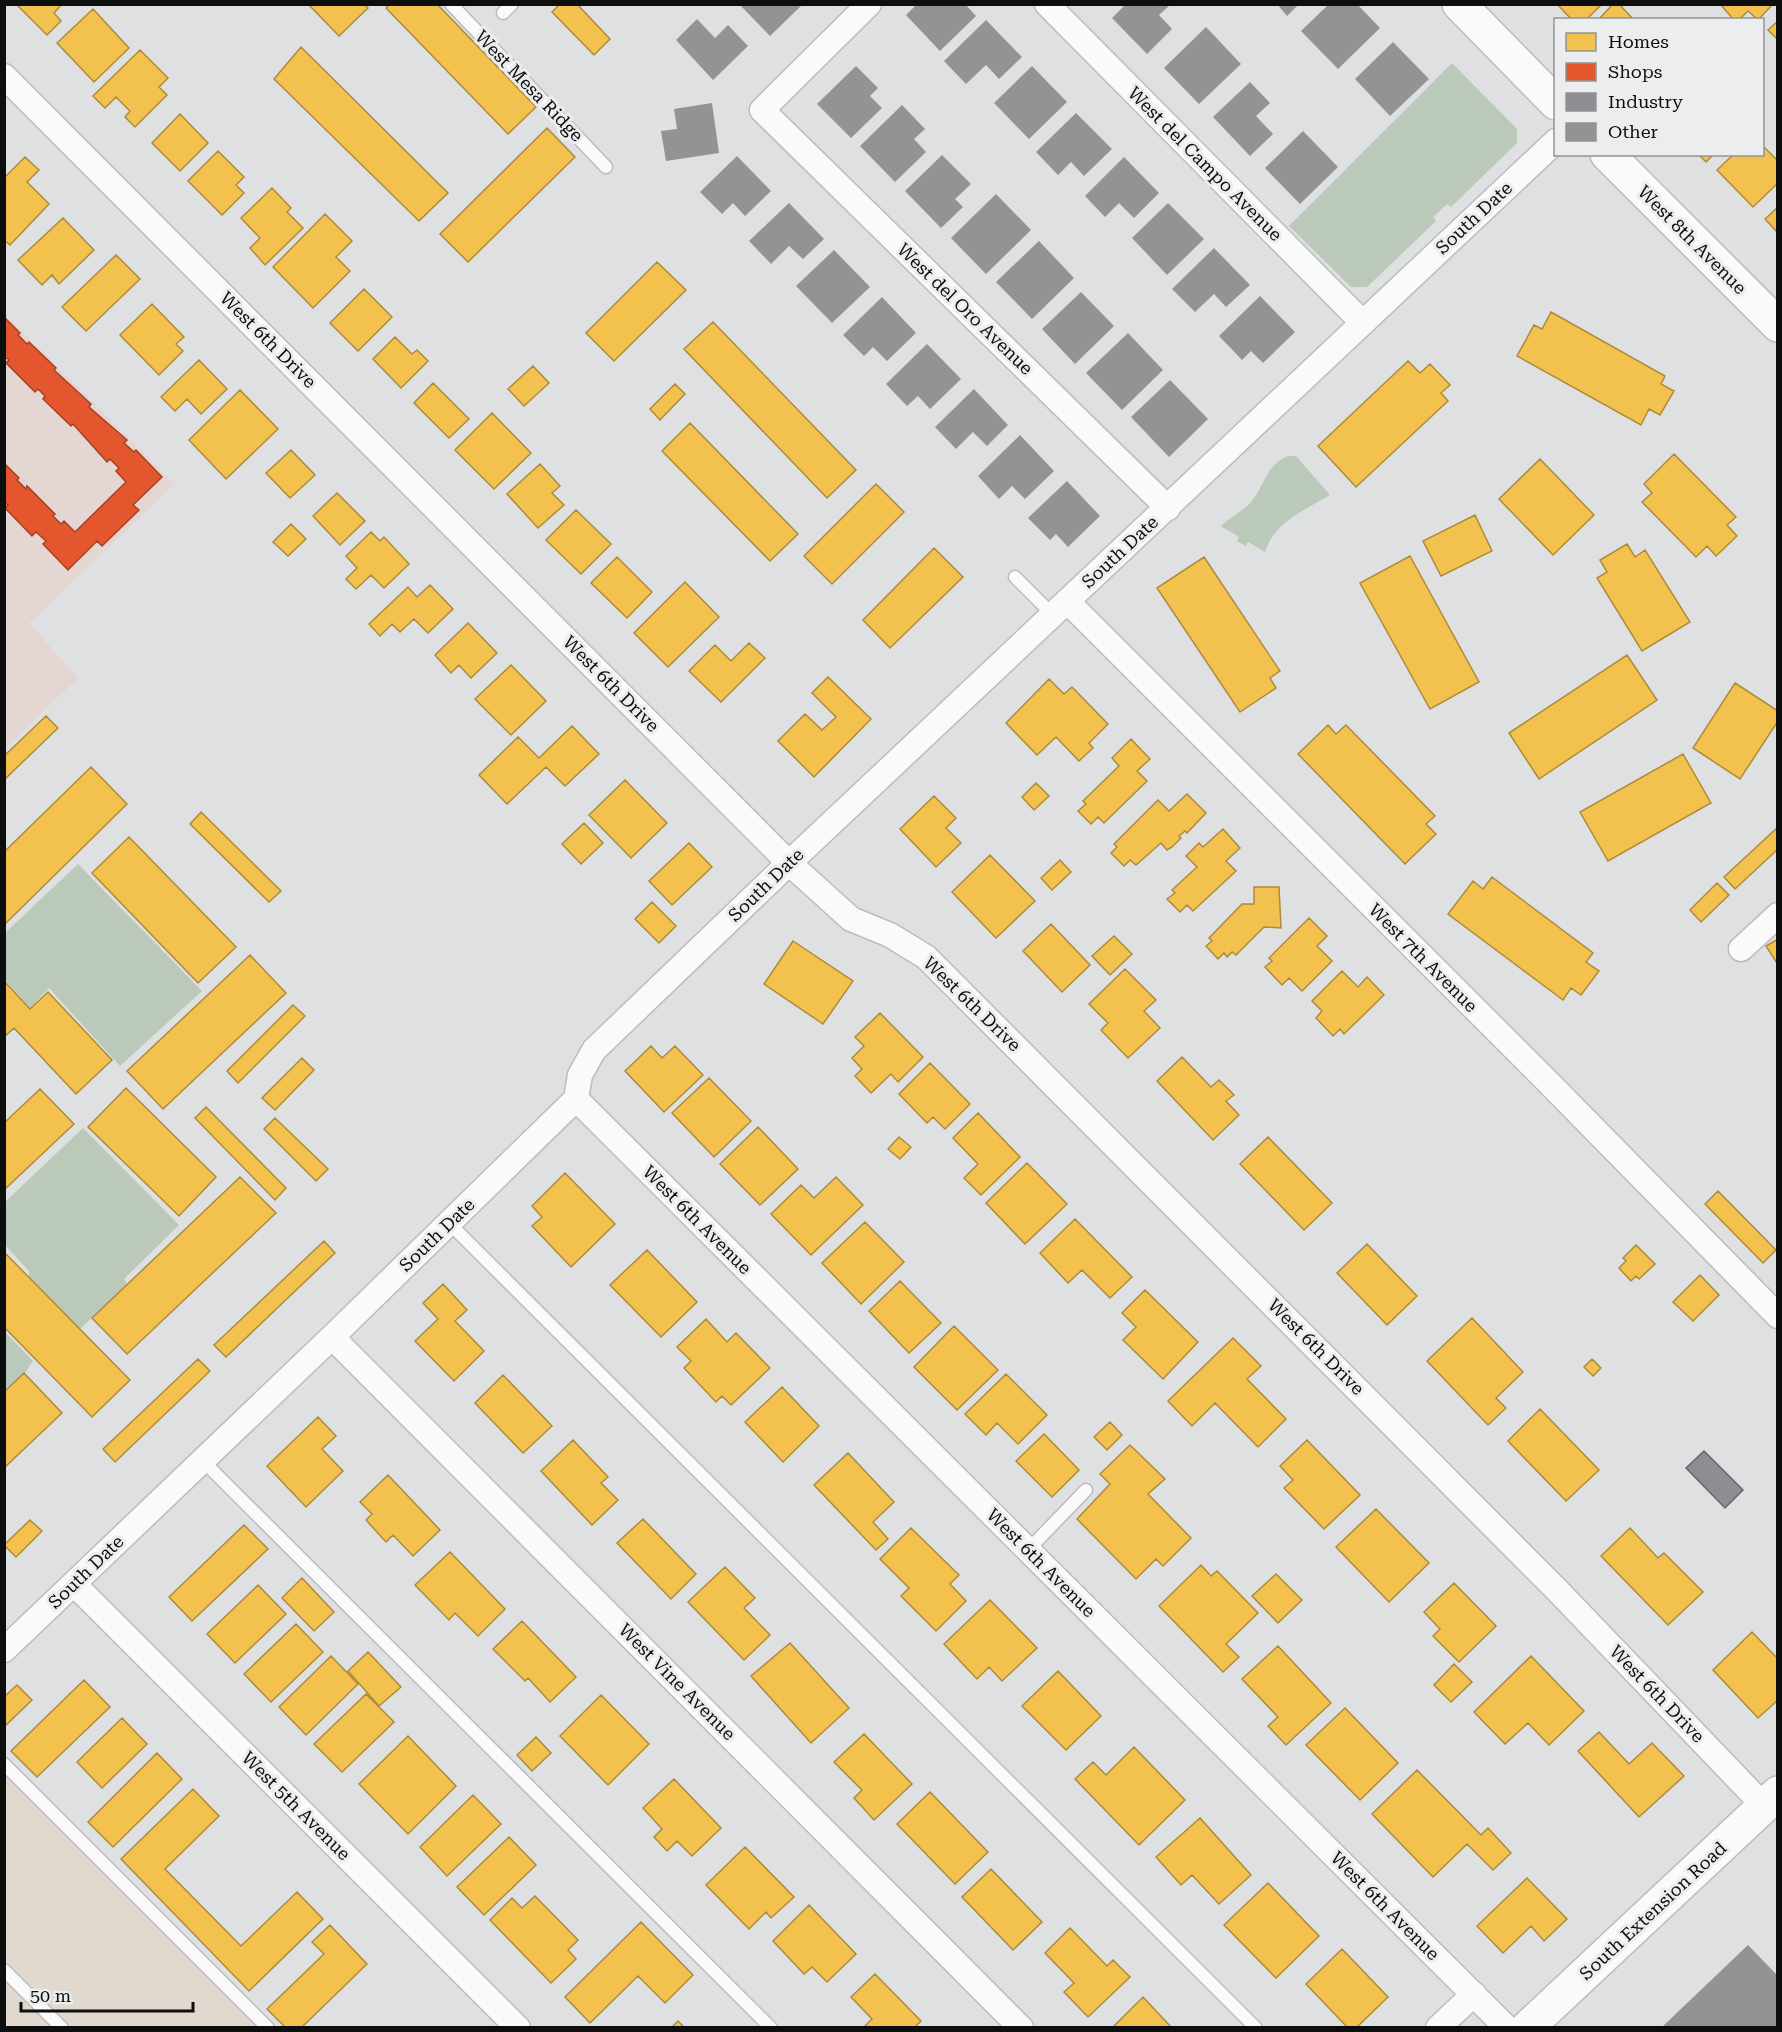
<svg xmlns="http://www.w3.org/2000/svg" width="1782" height="2032" viewBox="0 0 1782 2032" font-family="'Roboto Serif',serif">
<style>
.commercial{fill:#e4d7d3}
.industrial{fill:#e1d9cf}
.green{fill:#bac9b9}
.homes{fill:#f2c14e;stroke:#ad8b3b;stroke-width:1.5}
.shops{fill:#e4572e;stroke:#a44124;stroke-width:1.5}
.industry{fill:#8d8d92;stroke:#67676a;stroke-width:1.5}
.building{fill:#939393}
.lines{fill:none;stroke-linecap:round;stroke-linejoin:round}
.lane-casing{stroke:#bbbcbd;stroke-width:15}
.street-casing{stroke:#bbbcbd;stroke-width:27}
.secondary-casing{stroke:#bbbcbd;stroke-width:36}
.lane{stroke:#fafafa;stroke-width:12}
.street{stroke:#fafafa;stroke-width:24}
.secondary{stroke:#fafafa;stroke-width:33}
.labels{text-anchor:middle;stroke-width:6;stroke-linejoin:round;paint-order:stroke}
.street-label{font-size:18px;fill:#0d0e0e;stroke:#ebedef}
</style>
<rect width="100%" height="100%" fill="#dfe0e1"/>
<path class="commercial" d="M5 314 175 484 29 623 78 678 5 749Z"/>
<path class="industrial" d="M5 1772 261 2027H5Z"/>
<path class="green" d="M1452 63 1517 129V143L1451 207 1447 204 1433 217 1436 221 1367 287H1351L1289 226Z
M1288 456H1296L1330 495C1305 510 1274 522 1265 552L1248 542 1246 546 1237 541 1239 537 1221 526C1230 517 1242 512 1251 502 1265 485 1265 466 1288 456Z
M78 864 202 991 120 1066 49 988 30 1008 5 980V933Z
M83 1128 179 1225 124 1279 127 1284 78 1331 29 1279V1271L5 1245 4 1203Z
M4 1331 33 1361 23 1376 5 1389Z"/>
<path class="homes" d="M16 4H62L54 13 61 21 47 35Z
M308 4H364L368 8 339 36Z
M390 4H437L536 107 508 134 386 8Z
M560 4H577L610 39 594 55 552 12Z
M1557 4H1602L1586 20H1572Z
M1613 4H1619L1634 20H1598Z
M1720 4H1773L1758 20 1748 11 1739 20H1734Z
M93 9 129 48 94 82 57 43Z
M1778 21V40L1768 30Z
M301 47 448 193 419 221 274 79Z
M140 50 168 78 159 87 167 95 135 127 125 117 130 111 116 97 105 108 93 96Z
M180 114 208 143 180 171 152 143Z
M547 128 575 157 468 262 440 234Z
M1762 145 1778 161V183L1753 207 1717 170 1734 154H1762Z
M218 151 244 177 236 185 244 193 222 215 188 181Z
M1698 154H1714L1706 162Z
M25 157 39 170 27 182 49 204 10 245 4 240V178Z
M272 188 291 208 287 212 303 228 265 265 250 248 260 238 241 218Z
M1778 207V233L1765 219Z
M325 214 352 241 336 257 350 271 313 308 273 267Z
M63 218 94 250 59 284 52 275 42 285 18 260Z
M116 255 140 279 86 331 62 307Z
M657 262 686 290 614 361 586 333Z
M364 289 392 317 358 351 330 323Z
M152 304 184 337 176 344 183 351 159 375 120 335Z
M1551 312 1665 376 1661 384 1674 391 1660 415 1649 409 1641 425 1517 356 1534 325 1542 329Z
M713 322 856 470 827 498 684 349Z
M395 337 412 354 417 350 428 361 401 388 373 359Z
M199 360 227 389 201 414 187 399 175 411 161 397Z
M1408 361 1420 373 1430 364 1450 385 1441 393 1448 401 1356 487 1318 446Z
M533 366 549 383 524 406 508 389Z
M433 383 469 419 449 438 414 403Z
M675 384 685 394 660 420 650 409Z
M240 390 278 429 226 479 189 440Z
M492 413 531 453 494 489 455 450Z
M690 423 798 534 770 561 662 451Z
M291 450 315 475 290 498 266 473Z
M1674 454 1736 517 1727 525 1737 536 1716 556 1707 546 1696 557 1642 502 1652 493 1644 484Z
M1540 459 1594 515 1553 555 1499 499Z
M540 464 560 486 552 493 564 505 538 528 507 494Z
M876 484 904 512 832 584 804 556Z
M337 493 365 521 340 545 313 516Z
M576 510 611 544 581 574 546 540Z
M1475 515 1492 551 1441 576 1423 541Z
M291 524 306 539 288 556 273 542Z
M371 532 380 541 384 537 409 564 384 588 371 575 356 589 346 579 357 568 346 556Z
M1627 544 1635 557 1645 550 1690 622 1642 651 1597 578 1607 572 1600 560Z
M934 548 963 577 890 648 863 620Z
M1410 556 1479 682 1430 709 1360 583Z
M617 557 652 592 627 618 591 583Z
M1204 557 1280 671 1270 678 1276 688 1240 712 1157 588Z
M685 582 719 617 668 667 634 633Z
M430 585 453 609 428 633 414 619 400 632 392 624 380 636 369 624 408 587 417 597Z
M468 623 497 653 471 678 459 665 451 673 435 655Z
M749 643 765 658 721 702 689 671 715 645 731 661Z
M1627 655 1657 700 1539 779 1509 733Z
M511 665 546 701 511 735 475 699Z
M828 677 871 719 814 777 778 741 805 714 822 730 836 717 812 693Z
M1049 679 1064 694 1072 687 1108 724 1089 743 1093 748 1079 761 1056 737 1037 755 1006 723Z
M1735 683 1778 711V721L1740 779 1693 748Z
M46 716 58 728 4 780V756Z
M1328 725 1336 734 1346 725 1435 816 1426 824 1436 834 1405 864 1298 754Z
M572 726 599 754 565 786 546 767 507 804 479 775 518 737 539 758Z
M1131 739 1150 759 1137 771 1147 781 1104 823 1098 817 1091 824 1078 811 1086 804 1083 801 1119 766 1112 758Z
M1683 754 1711 803 1608 861 1580 812Z
M91 767 127 804 4 925V852Z
M625 780 667 823 631 858 589 815Z
M1036 783 1049 796 1034 810 1022 797Z
M1187 794 1206 813 1187 833 1185 831 1179 836 1181 838 1172 847 1167 850 1161 843 1136 865 1130 860 1124 866 1111 853 1117 847 1114 844 1158 800 1169 811Z
M934 796 956 818 946 828 961 843 936 867 900 829Z
M201 812 281 891 269 902 190 824Z
M584 823 603 843 581 864 562 844Z
M1778 827V849L1735 889 1724 877Z
M1223 829 1240 848 1226 861 1236 871 1193 911 1187 905 1180 912 1167 899 1175 893 1172 890 1197 867 1186 856 1199 843 1203 847Z
M129 837 236 947 198 983 92 873Z
M689 843 712 867 672 905 649 881Z
M990 855 1035 901 996 938 952 892Z
M1060 860 1071 872 1052 890 1041 878Z
M1492 877 1593 953 1586 962 1599 971 1581 995 1571 988 1563 1000 1448 914 1473 881 1483 889Z
M1717 883 1729 895 1701 922 1690 910Z
M1254 887H1279L1281 928 1264 927 1236 955 1232 952 1227 957 1224 953 1218 959 1206 946 1212 941 1209 938 1242 904H1254Z
M652 902 676 926 659 943 635 919Z
M1309 918 1327 936 1317 946 1332 961 1302 991 1289 978 1282 985 1265 967 1272 961 1269 958Z
M1051 924 1090 965 1062 992 1023 951Z
M1114 936 1132 954 1110 975 1092 956Z
M1778 939V965L1766 946Z
M793 941 853 981 823 1024 764 984Z
M250 955 286 993 163 1109 127 1071Z
M1125 969 1156 1000 1144 1011 1160 1028 1128 1058 1101 1030 1108 1023 1089 1004Z
M1342 971 1358 987 1367 977 1384 995 1344 1034 1340 1029 1333 1036 1316 1018 1322 1011 1312 1001Z
M4 981 30 1009 48 992 112 1060 76 1094 14 1028 4 1037Z
M293 1005 305 1016 238 1083 227 1071Z
M880 1013 923 1057 898 1082 891 1074 871 1093 855 1076 862 1069 852 1058 864 1046 855 1037Z
M651 1046 662 1058 675 1046 703 1075 664 1112 625 1071Z
M1182 1057 1211 1087 1219 1080 1234 1095 1226 1101 1239 1115 1213 1140 1157 1081Z
M302 1058 314 1070 275 1110 262 1098Z
M930 1063 970 1104 945 1129 933 1117 927 1123 899 1094Z
M709 1078 751 1121 714 1157 672 1113Z
M126 1088 216 1177 179 1216 88 1127Z
M40 1089 74 1124 4 1190V1123Z
M206 1107 286 1188 275 1200 195 1118Z
M978 1113 1020 1157 981 1195 964 1178 978 1164 953 1138Z
M275 1118 328 1169 316 1181 264 1129Z
M758 1127 798 1169 760 1205 720 1164Z
M899 1137 911 1147 900 1159 888 1149Z
M1268 1137 1332 1203 1304 1230 1240 1164Z
M1027 1163 1067 1204 1025 1244 986 1203Z
M565 1173 615 1224 571 1267 532 1226 542 1217 532 1206Z
M240 1177 276 1213 127 1354 92 1318Z
M836 1177 863 1205 811 1255 771 1214 801 1185 814 1198Z
M1718 1191 1776 1250 1763 1263 1705 1204Z
M1075 1219 1132 1277 1110 1298 1082 1270 1068 1283 1040 1253Z
M865 1222 904 1262 861 1304 822 1263Z
M324 1241 335 1253 226 1357 214 1345Z
M1367 1244 1417 1296 1387 1325 1337 1273Z
M1636 1245 1655 1264 1639 1279 1636 1276 1631 1281 1619 1268 1626 1261 1623 1258Z
M647 1250 697 1302 661 1337 610 1285Z
M4 1252 130 1380 92 1417 4 1327Z
M1700 1275 1719 1295 1693 1321 1673 1302Z
M900 1281 941 1323 909 1353 869 1311Z
M443 1284 467 1310 455 1321 484 1351 454 1381 415 1341 438 1319 423 1303Z
M1145 1290 1198 1342 1163 1379 1123 1340 1136 1327 1122 1313Z
M1472 1318 1523 1372 1496 1398 1506 1408 1488 1425 1427 1361Z
M706 1319 727 1342 736 1333 770 1368 731 1405 722 1396 716 1402 684 1368 691 1361 677 1347Z
M954 1326 998 1370 957 1410 914 1367Z
M1233 1338 1261 1366 1247 1379 1286 1419 1258 1447 1215 1403 1192 1426 1168 1401Z
M198 1359 210 1371 115 1462 103 1449Z
M1592 1359 1601 1368 1593 1376 1584 1367Z
M24 1373 62 1413 4 1468V1392Z
M1006 1374 1047 1415 1018 1444 997 1423 986 1435 965 1414Z
M503 1375 552 1426 523 1453 475 1403Z
M782 1387 819 1426 783 1462 745 1422Z
M1540 1409 1599 1470 1566 1501 1508 1441Z
M318 1417 336 1436 322 1449 343 1471 306 1507 267 1466Z
M1110 1422 1122 1435 1107 1450 1094 1437Z
M1044 1434 1079 1470 1052 1497 1016 1461Z
M573 1440 608 1477 601 1483 618 1500 592 1525 541 1471Z
M1307 1440 1360 1495 1324 1529 1284 1488 1293 1480 1280 1466Z
M1130 1445 1165 1479 1148 1494 1191 1538 1163 1566 1156 1559 1136 1579 1077 1519 1110 1484 1100 1474Z
M848 1453 894 1502 873 1522 888 1539 876 1550 814 1485Z
M388 1475 440 1530 413 1556 393 1535 386 1542 366 1520 372 1514 360 1502Z
M1376 1509 1429 1563 1389 1602 1336 1547Z
M643 1519 696 1574 671 1599 617 1543Z
M30 1520 42 1531 16 1557 4 1545Z
M244 1525 268 1549 192 1621 169 1597Z
M911 1528 959 1575 950 1584 966 1601 936 1631 901 1596 909 1588 880 1559Z
M1630 1528 1658 1558 1664 1553 1703 1592 1668 1625 1601 1556Z
M450 1552 505 1609 478 1636 455 1613 449 1620 415 1585Z
M1201 1565 1211 1576 1217 1571 1258 1613 1226 1644 1239 1657 1223 1672 1159 1606Z
M725 1567 755 1598 744 1608 770 1635 744 1660 688 1602Z
M1276 1574 1302 1600 1278 1623 1252 1596Z
M302 1578 334 1612 314 1631 282 1598Z
M1454 1583 1496 1626 1459 1662 1433 1636 1440 1629 1424 1612Z
M258 1585 286 1614 235 1663 207 1634Z
M990 1600 1037 1648 1002 1681 989 1667 977 1679 944 1644Z
M522 1621 576 1677 550 1702 528 1678 525 1681 493 1649Z
M296 1624 323 1652 271 1702 244 1674Z
M1752 1632 1778 1659V1700L1758 1718 1713 1670Z
M790 1643 849 1708 811 1743 751 1676Z
M1278 1646 1331 1703 1286 1745 1268 1726 1278 1717 1242 1679Z
M368 1652 401 1687 379 1706 348 1671Z
M331 1656 358 1684 306 1735 279 1707Z
M1531 1656 1584 1711 1549 1745 1528 1723 1505 1744 1474 1712Z
M1454 1664 1472 1682 1451 1702 1434 1685Z
M1058 1671 1101 1716 1066 1750 1022 1706Z
M84 1680 110 1707 37 1777 11 1751Z
M17 1685 32 1700 4 1727V1697Z
M366 1694 394 1722 342 1772 314 1744Z
M601 1695 649 1744 608 1785 560 1736Z
M1345 1708 1398 1763 1360 1800 1306 1745Z
M122 1718 147 1744 102 1788 77 1762Z
M1599 1732 1629 1764 1652 1743 1684 1776 1639 1817 1578 1751Z
M864 1734 912 1784 874 1820 854 1798 862 1790 834 1762Z
M408 1736 456 1786 408 1834 359 1784Z
M536 1737 551 1753 532 1771 517 1755Z
M1134 1747 1185 1800 1139 1845 1075 1779 1093 1762 1106 1775Z
M157 1753 182 1779 113 1847 88 1822Z
M1417 1770 1481 1835 1488 1828 1511 1853 1493 1870 1467 1844 1433 1877 1372 1814Z
M674 1779 721 1828 692 1856 677 1841 667 1851 654 1837 662 1829 643 1808Z
M193 1789 219 1816 165 1869 241 1946 297 1892 323 1919 249 1991 121 1859Z
M930 1792 988 1852 955 1884 897 1824Z
M473 1795 501 1824 447 1876 420 1847Z
M1200 1818 1251 1875 1219 1904 1192 1875 1181 1885 1156 1857Z
M509 1837 536 1865 484 1915 457 1887Z
M745 1847 794 1897 771 1918 766 1912 749 1929 706 1885Z
M991 1869 1042 1922 1013 1950 962 1897Z
M1527 1878 1567 1919 1544 1941 1531 1926 1503 1953 1477 1926Z
M1268 1883 1319 1936 1276 1978 1224 1925Z
M535 1896 578 1940 568 1950 576 1959 551 1983 490 1920 512 1898 522 1908Z
M809 1905 856 1954 827 1982 812 1967 804 1974 773 1941Z
M641 1922 693 1975 665 2003 638 1976 590 2023 565 1997Z
M330 1925 367 1964 301 2028H286L267 2009 324 1954 312 1942Z
M1070 1928 1107 1966 1113 1960 1130 1977 1088 2017 1064 1992 1074 1983 1045 1953Z
M1342 1949 1388 1997 1356 2028H1348L1306 1984Z
M875 1974 921 2021 914 2028H863L872 2019 851 1997Z
M1143 1997 1172 2028H1112Z
M678 2021 685 2028H671Z"/>
<path class="shops" d="M4 317 20 333 18 335 27 344 29 342 56 368 54 370 91 404 89 407 127 440 124 443 134 452 136 450 162 477 133 505 139 510 102 546 97 541 68 570 43 544 46 541 36 532 32 536 5 508 8 505 4 502V463L19 478 17 480 26 489 27 486 55 514 53 516 61 524 64 521 75 532 126 482 116 471 119 468 110 459 107 462 73 424 71 426 43 399 45 396 38 389 35 392 6 363 9 360 4 356Z"/>
<path class="industry" d="M1704 1451 1743 1490 1725 1508 1686 1468Z"/>
<path class="building" d="M739 4H803L770 36Z
M917 4H965L976 16 940 51 906 15Z
M1126 4H1171L1159 15 1172 29 1147 54 1112 18Z
M1277 4H1299L1287 16Z
M1329 4H1357L1380 28 1338 69 1301 31Z
M697 19 715 38 728 25 748 46 713 80 676 40Z
M986 20 1022 57 999 79 986 65 966 84 944 61Z
M1206 27 1241 64 1199 104 1164 68Z
M1393 42 1429 79 1390 116 1355 79Z
M856 66 878 88 870 96 882 108 851 138 817 104Z
M1032 66 1067 102 1029 139 994 103Z
M1250 82 1270 103 1256 116 1273 134 1250 156 1213 117Z
M712 103 719 153 666 161 661 131 677 129 674 109Z
M902 105 925 129 914 139 926 152 895 182 860 146Z
M1076 113 1112 149 1084 176 1071 162 1058 175 1036 152Z
M1303 131 1338 167 1300 204 1265 168Z
M942 155 971 184 955 199 963 207 941 228 905 191Z
M737 156 771 191 745 216 733 203 722 214 700 192Z
M1124 157 1159 193 1134 218 1119 203 1105 217 1085 196Z
M996 194 1031 230 986 274 951 238Z
M789 203 824 239 803 259 789 246 771 264 749 241Z
M1168 203 1204 239 1167 275 1132 238Z
M1039 241 1074 278 1032 319 996 282Z
M1214 248 1250 285 1226 307 1214 294 1195 312 1172 289Z
M834 250 870 287 832 323 796 286Z
M1081 292 1114 326 1075 364 1042 329Z
M1260 296 1295 332 1263 363 1251 351 1242 360 1219 336Z
M882 297 916 333 887 361 873 347 864 356 843 335Z
M1128 333 1163 370 1122 410 1086 373Z
M927 344 961 379 930 409 918 396 907 406 886 384Z
M1170 380 1208 419 1169 457 1131 417Z
M974 389 1008 425 987 446 973 432 956 449 935 427Z
M1020 435 1054 471 1025 499 1012 486 999 499 978 476Z
M1067 481 1100 516 1068 547 1056 534 1050 540 1028 518Z
M1748 1945 1778 1976V2028H1661Z"/>
<g class="lines">
<defs>
<path id="lane" d="M451 4 606 167
M503 13 512 4
M1015 577 1053 615
M449 1223 1256 2028
M203 1461 771 2028
M1028 1550 1086 1490
M4 1764 268 2028
M4 1970 62 2028"/>
<path id="street" d="M869 4 762 110 1168 508
M1047 4 1363 323
M4 76 789 863 851 919 890 935 926 957 1558 1591 1765 1807
M1067 601 1547 1081 1778 1316
M1741 949 1778 915
M576 1099 1507 2028
M332 1337 1021 2028
M74 1584 518 2028
M4 1650 332 1337 576 1099 580 1075 594 1050 789 863 1556 141
M1438 2028 1474 1994"/>
<path id="secondary" d="M1459 4 1556 103
M1607 154 1778 325
M1527 2028 1778 1793"/>
</defs>
<use href="#lane" class="lane-casing"/>
<use href="#street" class="street-casing"/>
<use href="#secondary" class="secondary-casing"/>
<use href="#lane" class="lane"/>
<use href="#street" class="street"/>
<use href="#secondary" class="secondary"/>
</g>
<g class="labels">
<g class="street-label">
<text transform="translate(529 86) rotate(46)" y="6">West Mesa Ridge</text>
<text transform="translate(1205 164) rotate(45)" y="6">West del Campo Avenue</text>
<text transform="translate(1474 218) rotate(-43)" y="6">South Date</text>
<text transform="translate(1692 240) rotate(45)" y="6">West 8th Avenue</text>
<text transform="translate(965 309) rotate(44)" y="6">West del Oro Avenue</text>
<text transform="translate(268 340) rotate(45)" y="6">West 6th Drive</text>
<text transform="translate(1120 552) rotate(-43)" y="6">South Date</text>
<text transform="translate(611 684) rotate(45)" y="6">West 6th Drive</text>
<text transform="translate(766 885) rotate(-44)" y="6">South Date</text>
<text transform="translate(1423 958) rotate(45)" y="6">West 7th Avenue</text>
<text transform="translate(972 1004) rotate(44)" y="6">West 6th Drive</text>
<text transform="translate(697 1220) rotate(45)" y="6">West 6th Avenue</text>
<text transform="translate(437 1235) rotate(-44)" y="6">South Date</text>
<text transform="translate(1316 1347) rotate(45)" y="6">West 6th Drive</text>
<text transform="translate(1041 1563) rotate(45)" y="6">West 6th Avenue</text>
<text transform="translate(86 1572) rotate(-44)" y="6">South Date</text>
<text transform="translate(677 1682) rotate(45)" y="6">West Vine Avenue</text>
<text transform="translate(1657 1694) rotate(46)" y="6">West 6th Drive</text>
<text transform="translate(296 1806) rotate(45)" y="6">West 5th Avenue</text>
<text transform="translate(1385 1906) rotate(45)" y="6">West 6th Avenue</text>
<text transform="translate(1653 1911) rotate(-43)" y="6">South Extension Road</text>
</g>
</g>
<rect width="1782" height="2032" fill="none" stroke="#0d0e0e" stroke-width="12"/>
<rect x="1554" y="18" width="210" height="138" fill="#ebedef" stroke="#929495" stroke-width="1.5"/>
<rect x="1566" y="33" width="30" height="18" fill="#f2c14e" stroke="#929495" stroke-width="1.5"/>
<text x="1608" y="48" font-size="18" fill="#0d0e0e">Homes</text>
<rect x="1566" y="63" width="30" height="18" fill="#e4572e" stroke="#929495" stroke-width="1.5"/>
<text x="1608" y="78" font-size="18" fill="#0d0e0e">Shops</text>
<rect x="1566" y="93" width="30" height="18" fill="#8d8d92" stroke="#929495" stroke-width="1.5"/>
<text x="1608" y="108" font-size="18" fill="#0d0e0e">Industry</text>
<rect x="1566" y="123" width="30" height="18" fill="#939393" stroke="#929495" stroke-width="1.5"/>
<text x="1608" y="138" font-size="18" fill="#0d0e0e">Other</text>
<path d="M21 2002v9h172v-9" fill="none" stroke="#0d0e0e" stroke-width="3"/>
<text x="30" y="2002" font-size="18" fill="#0d0e0e" stroke="#ebedef" stroke-width="4.5" paint-order="stroke">50 m</text>
</svg>
